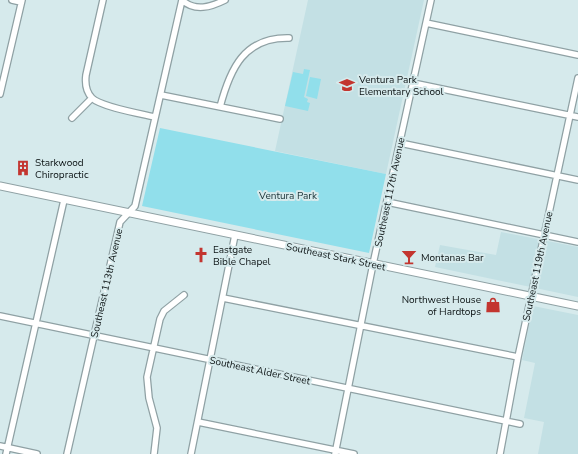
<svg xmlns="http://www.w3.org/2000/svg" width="578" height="454" viewBox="0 0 578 454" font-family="'Nunito Sans',sans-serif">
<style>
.built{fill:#c3e0e4}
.green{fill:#91dfeb}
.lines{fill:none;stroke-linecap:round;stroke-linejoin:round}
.minor-casing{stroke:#8fa1a4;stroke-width:8}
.major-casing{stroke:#8fa1a4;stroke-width:9}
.minor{stroke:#fff;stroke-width:5.5}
.major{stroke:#fff;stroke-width:7}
.labels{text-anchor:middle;stroke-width:4;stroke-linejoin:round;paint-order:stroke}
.poi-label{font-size:10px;fill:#0c1314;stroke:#d6eaec;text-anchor:start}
.street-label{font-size:10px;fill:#0c1314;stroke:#d6eaec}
.park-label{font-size:10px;fill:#1a3337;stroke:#d6eaec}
</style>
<rect width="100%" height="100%" fill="#d6eaec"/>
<path class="built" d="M308 0H424L386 174 275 151Z
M501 232 578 247V297L435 267 440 245 496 255Z
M533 306 578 315V454H538L544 422 524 418 535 363 522 360Z"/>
<path class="green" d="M304 69 310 70 304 97 308 99 307 102 310 103 308 111 285 106 293 72 303 74Z
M310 77 321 79 317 99 306 96Z
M160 128 386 174 369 253 142 206Z"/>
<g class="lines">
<defs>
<path id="minor" d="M12 0 21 2
M103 0 86 75C85 83 86 92 92 98 101 107 142 114 155 117
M182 0C195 12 211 7 225 0
M426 23 578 55
M413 83 578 117
M0 94 22 0
M161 95 280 119
M220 107C230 69 244 37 289 38
M72 118 92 98
M400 143 578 180
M387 202 578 242
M223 298 518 357
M0 316 520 424
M198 422 354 454
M0 446 37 454
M6 454 64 200
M67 454 120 222 135 206 182 0
M154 454 157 428 149 398 147 377 160 319 164 311 184 295
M191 454 235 235
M335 454 373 264 431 0
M500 454 518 357 578 78"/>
<path id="major" d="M0 186 578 306"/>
</defs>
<use href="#minor" class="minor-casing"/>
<use href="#major" class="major-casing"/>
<use href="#minor" class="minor"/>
<use href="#major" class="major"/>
</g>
<defs>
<symbol id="school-bare" viewBox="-9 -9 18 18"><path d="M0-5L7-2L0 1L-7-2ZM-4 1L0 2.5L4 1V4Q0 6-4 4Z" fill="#c3352f" stroke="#d6eaec" stroke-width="2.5" paint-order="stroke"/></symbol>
<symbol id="building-bare" viewBox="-9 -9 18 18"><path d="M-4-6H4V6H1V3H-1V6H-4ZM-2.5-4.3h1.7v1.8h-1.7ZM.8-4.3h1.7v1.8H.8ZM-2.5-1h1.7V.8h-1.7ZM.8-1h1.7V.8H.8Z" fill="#c3352f" stroke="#d6eaec" stroke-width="2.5" paint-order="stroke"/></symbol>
<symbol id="church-bare" viewBox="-9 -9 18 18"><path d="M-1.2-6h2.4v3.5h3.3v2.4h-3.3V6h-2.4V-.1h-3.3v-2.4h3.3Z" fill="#c3352f" stroke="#d6eaec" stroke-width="2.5" paint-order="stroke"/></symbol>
<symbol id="bar-bare" viewBox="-9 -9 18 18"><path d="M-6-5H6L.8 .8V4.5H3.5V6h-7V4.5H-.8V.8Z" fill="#c3352f" stroke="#d6eaec" stroke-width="2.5" paint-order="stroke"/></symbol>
<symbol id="shop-bare" viewBox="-9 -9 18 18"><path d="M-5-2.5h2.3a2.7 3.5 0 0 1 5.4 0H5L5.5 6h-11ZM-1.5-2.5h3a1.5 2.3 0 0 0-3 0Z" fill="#c3352f" stroke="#d6eaec" stroke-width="2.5" paint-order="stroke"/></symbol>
</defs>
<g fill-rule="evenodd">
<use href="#school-bare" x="336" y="74" width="22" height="22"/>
<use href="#building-bare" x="12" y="157" width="22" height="22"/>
<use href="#church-bare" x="190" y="244" width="22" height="22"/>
<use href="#bar-bare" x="398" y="246" width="22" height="22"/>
<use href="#shop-bare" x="482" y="294" width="22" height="22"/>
</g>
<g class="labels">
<g class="poi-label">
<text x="359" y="83">Ventura Park<tspan x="359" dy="12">Elementary School</tspan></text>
<text x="35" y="166">Starkwood<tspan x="35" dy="12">Chiropractic</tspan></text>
<text x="213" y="253">Eastgate<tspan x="213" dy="12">Bible Chapel</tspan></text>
<text x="421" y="261">Montanas Bar</text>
<text x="481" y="303" text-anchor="end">Northwest House<tspan x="481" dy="12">of Hardtops</tspan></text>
</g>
<g class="street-label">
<text transform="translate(389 192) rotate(-78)" y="4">Southeast 117th Avenue</text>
<text transform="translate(336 256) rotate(12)" y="4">Southeast Stark Street</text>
<text transform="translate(537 266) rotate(-78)" y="4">Southeast 119th Avenue</text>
<text transform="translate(106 283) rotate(-77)" y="4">Southeast 113th Avenue</text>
<text transform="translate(260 370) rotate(12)" y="4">Southeast Alder Street</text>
</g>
<g class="park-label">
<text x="288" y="199">Ventura Park</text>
</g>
</g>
</svg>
